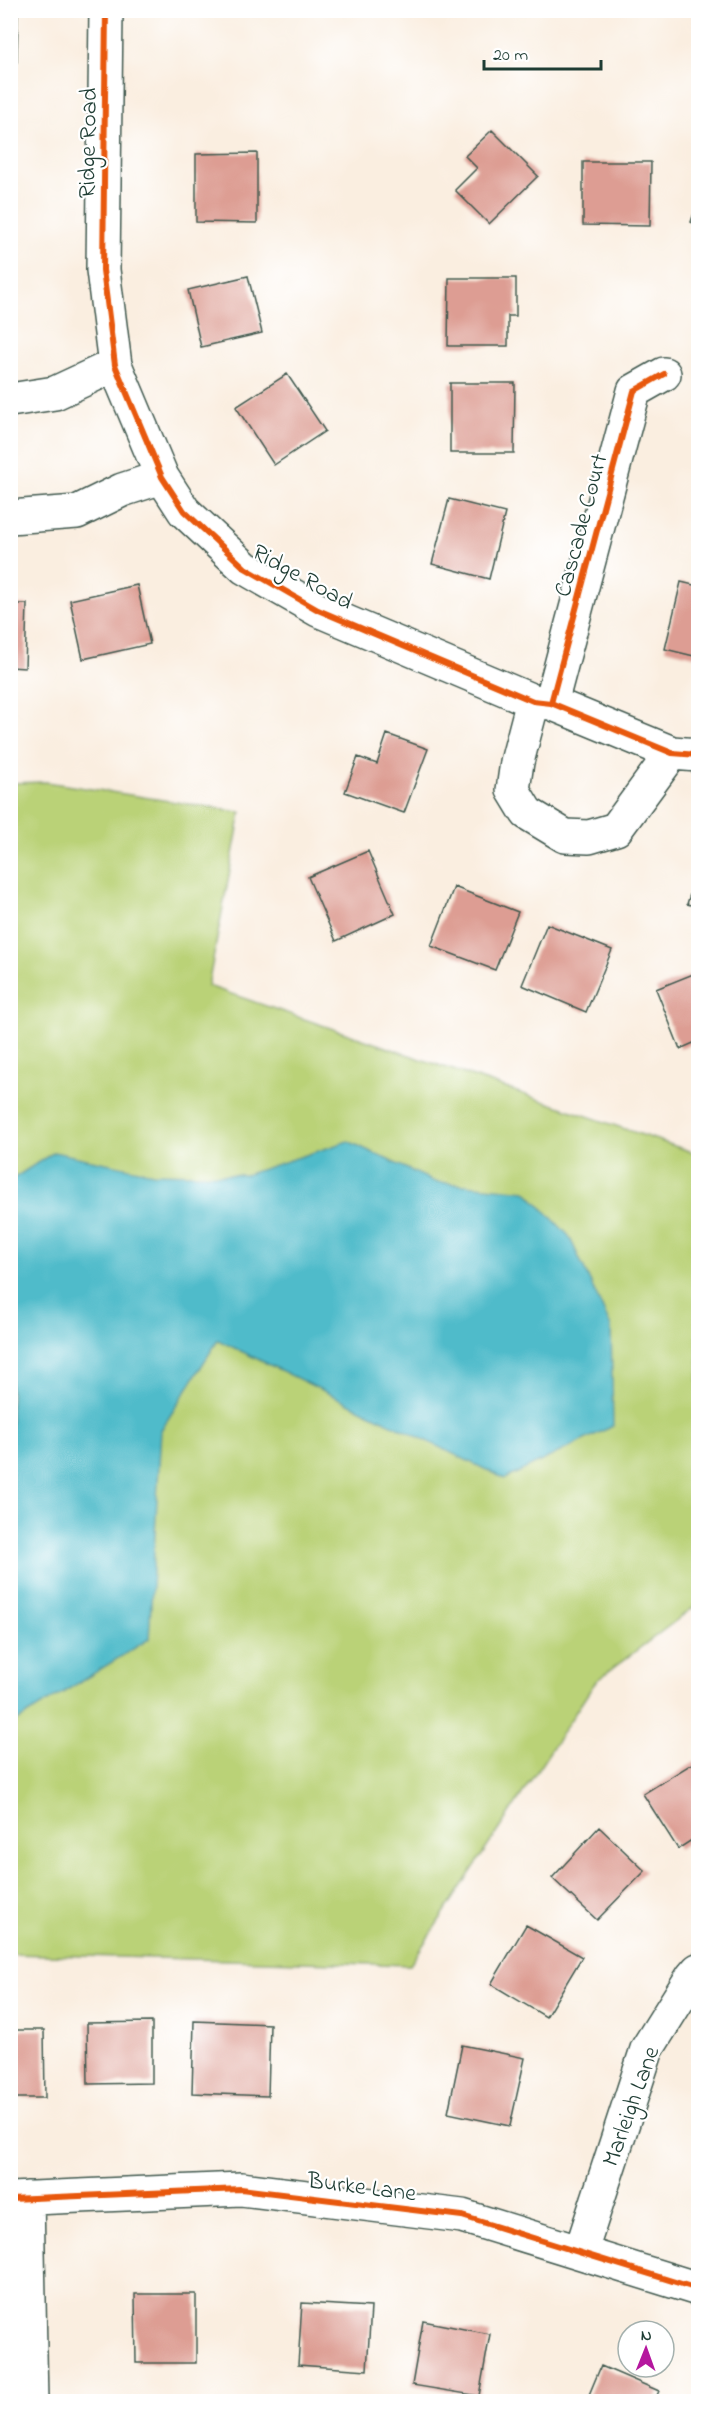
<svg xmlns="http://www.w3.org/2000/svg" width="709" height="2412" viewBox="0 0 709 2412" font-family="'Indie Flower',sans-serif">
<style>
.green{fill:#bad277;stroke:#6c8856;stroke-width:1.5}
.water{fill:#4fbbca;stroke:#377c7f;stroke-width:1.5}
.building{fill:#dd9d93}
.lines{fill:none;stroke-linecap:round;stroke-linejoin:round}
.minor-casing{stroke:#40584e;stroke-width:36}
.minor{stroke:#fff;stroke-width:33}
.cycleway-casing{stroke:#fff;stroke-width:10}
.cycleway{stroke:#e8590c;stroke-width:6}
.labels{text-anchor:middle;stroke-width:4.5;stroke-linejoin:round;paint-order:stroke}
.street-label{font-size:24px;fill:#1f3d34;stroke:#fff}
</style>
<rect width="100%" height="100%" fill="#fff"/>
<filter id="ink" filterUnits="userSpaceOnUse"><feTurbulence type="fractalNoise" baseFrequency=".0167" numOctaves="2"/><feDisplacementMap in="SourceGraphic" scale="12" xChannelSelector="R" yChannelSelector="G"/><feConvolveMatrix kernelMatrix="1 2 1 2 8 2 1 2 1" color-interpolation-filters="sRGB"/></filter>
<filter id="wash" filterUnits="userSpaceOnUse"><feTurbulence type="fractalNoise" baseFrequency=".008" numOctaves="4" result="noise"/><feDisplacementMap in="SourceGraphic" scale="24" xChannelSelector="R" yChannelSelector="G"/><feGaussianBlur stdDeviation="1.35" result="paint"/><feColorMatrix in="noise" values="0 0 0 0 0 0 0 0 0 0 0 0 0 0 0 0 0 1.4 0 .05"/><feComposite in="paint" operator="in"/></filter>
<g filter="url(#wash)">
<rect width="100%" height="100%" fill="#faeee0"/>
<path class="green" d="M46 782 241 812 208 986 698 1154V1604L596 1681 410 1965 11 1954 10 783Z"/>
<path class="water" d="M348 1141 435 1182 526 1191 569 1236 611 1327 613 1426 505 1479 218 1340 161 1430 149 1639 11 1725V1180L54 1152 153 1173 245 1175Z"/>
<g id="blocks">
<path class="building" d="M10 10H18L17 62 10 61Z
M492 130 538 176 489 224 455 190 477 168 465 156Z
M257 153V223L196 222V154Z
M583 162H651L650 226 583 225Z
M698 201V225L691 222Z
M10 242H16V304H10Z
M248 276 262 333 201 347 188 290Z
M449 278H516V316H508V346H448Z
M287 374 325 431 274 465 236 407Z
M450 383H515L514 453H450Z
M449 499 505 513 489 579 432 564Z
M681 582 698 586V657L665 649Z
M137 585 150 644 83 659 70 600Z
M10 604H27L25 668 10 667Z
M387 734 428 749 404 813 345 792 358 757 377 764Z
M368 851 395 914 336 941 308 877Z
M698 869V907L687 904Z
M454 887 518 912 495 970 431 946Z
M547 924 612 950 586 1012 522 985Z
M698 972V1041L680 1049 656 989Z
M698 1760V1836L678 1849 643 1794Z
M599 1827 645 1871 597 1920 552 1878Z
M526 1925 582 1957 546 2017 491 1984Z
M194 2021 270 2024 268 2096 192 2093Z
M152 2022V2083L88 2084 87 2023Z
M10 2030H44L45 2098H10Z
M462 2045 525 2058 510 2126 448 2113Z
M135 2294H196V2363H136Z
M302 2303 371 2307 367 2370 298 2365Z
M423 2321 490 2334 479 2396 412 2385Z
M601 2366 659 2391 654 2402H586Z"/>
</g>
</g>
<g filter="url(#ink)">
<use href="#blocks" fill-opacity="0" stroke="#40584e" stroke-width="1.5"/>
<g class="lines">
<defs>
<path id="minor" d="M106 10 103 270 115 365 162 477 184 511 245 568 318 610 533 701 551 703 672 753 698 755
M10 400 55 393 115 365
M10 517 77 512 122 490 162 477
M533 701 517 762 513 790 527 813 565 836 589 837 616 829 672 753
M551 703 634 391 664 374
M27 2198 31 2402
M10 2199 241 2189 462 2216 698 2289
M581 2251 647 2049 692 1977 698 1970"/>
</defs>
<use href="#minor" class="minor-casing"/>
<use href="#minor" class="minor"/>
<defs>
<path id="cycleway" d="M106 10 103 270 115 365 162 477 184 511 245 568 318 610 533 701 551 703 672 753 698 755
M551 703 634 391 664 374
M10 2199 241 2189 462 2216 698 2289"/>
</defs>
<use href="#cycleway" class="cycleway-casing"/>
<use href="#cycleway" class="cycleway"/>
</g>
</g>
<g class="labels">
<g class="street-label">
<text transform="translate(87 143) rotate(-89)" y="8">Ridge Road</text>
<text transform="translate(580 525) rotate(-75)" y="8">Cascade Court</text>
<text transform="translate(303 576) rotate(29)" y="8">Ridge Road</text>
<text transform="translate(630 2106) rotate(-70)" y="8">Marleigh Lane</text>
<text transform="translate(362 2186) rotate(7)" y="8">Burke Lane</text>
</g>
</g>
<rect width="709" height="2412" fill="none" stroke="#fff" stroke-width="36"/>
<g transform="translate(646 2349) rotate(1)"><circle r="28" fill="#ffffff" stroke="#a5b1ae" stroke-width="1.5"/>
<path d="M0-4.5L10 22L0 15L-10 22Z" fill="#b5179e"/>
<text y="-9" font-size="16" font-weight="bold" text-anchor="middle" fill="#1f3d34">N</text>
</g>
<path d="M484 60v9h117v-9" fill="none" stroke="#1f3d34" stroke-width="3"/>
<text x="493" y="60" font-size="18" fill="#1f3d34" stroke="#ffffff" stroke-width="4.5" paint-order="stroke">20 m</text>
</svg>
